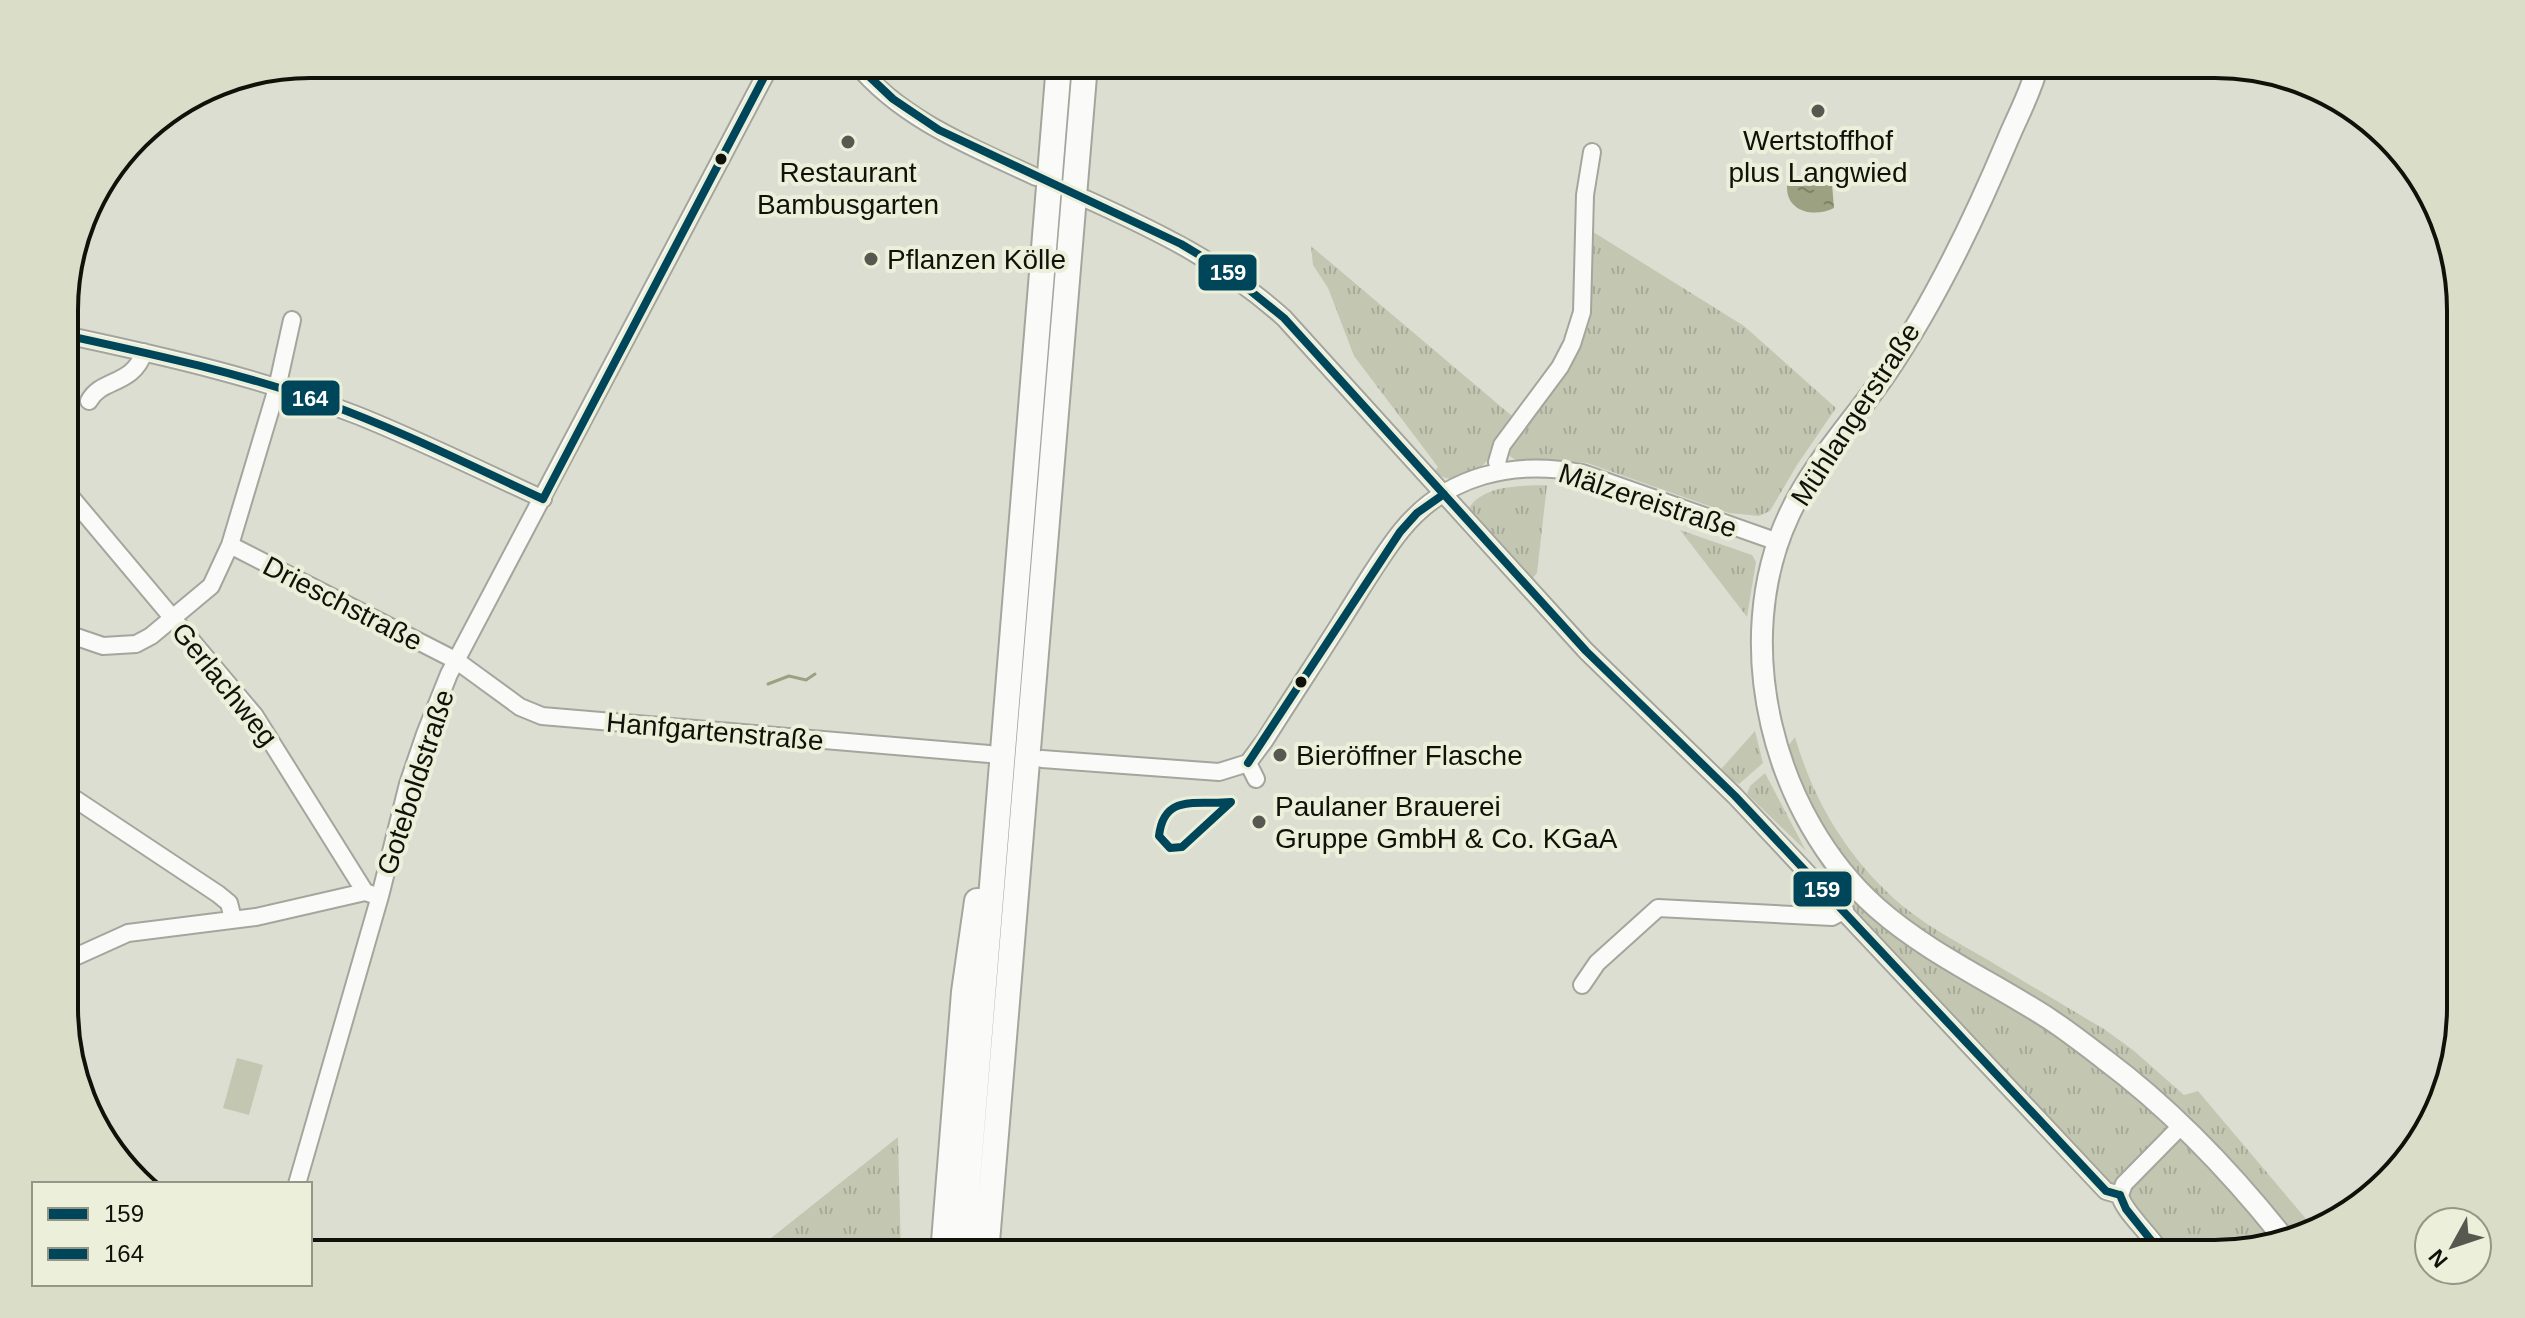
<svg xmlns="http://www.w3.org/2000/svg" width="2525" height="1318" viewBox="0 0 2525 1318" font-family="Helvetica,sans-serif">
<style>
.grass{fill:url(#grass-tufts)}
.garden{fill:#c3c7b2}
.water{fill:url(#water-ripples)}
.lines{fill:none;stroke-linecap:round;stroke-linejoin:round}
.stream{stroke:#9ca182;stroke-width:3}
.minor-casing{stroke:#a4a69d;stroke-width:20}
.major-casing{stroke:#a4a69d;stroke-width:24}
.highway-casing{stroke:#a4a69d;stroke-width:28}
.minor{stroke:#fafaf8;stroke-width:16}
.major{stroke:#fafaf8;stroke-width:20}
.highway{stroke:#fafaf8;stroke-width:24}
.bus-1-casing{stroke:#ecf0da;stroke-width:14}
.bus-2-casing{stroke:#ecf0da;stroke-width:14}
.bus-1{stroke:#00465a;stroke-width:8}
.bus-2{stroke:#00465a;stroke-width:8}
.poi-dot{fill:#575950;stroke:#ecf0da;stroke-width:3}
.bus-dot{fill:#10120a;stroke:#ecf0da;stroke-width:3}
.labels{text-anchor:middle;stroke-width:8;stroke-linejoin:round;paint-order:stroke}
.poi-label{font-size:28px;fill:#10120a;stroke:#ecf0da;text-anchor:start}
.street-label{font-size:28px;fill:#10120a;stroke:#ecf0da}
.rim{fill:none;stroke:#10120a;stroke-width:4}
.line-badge{stroke:#ecf0da;stroke-width:3}
.badge-label{font-size:22px;text-anchor:middle;font-weight:bold;fill:#fff}
</style>
<defs>
<pattern id="grass-tufts" width="24" height="20" patternUnits="userSpaceOnUse" patternTransform="scale(2)"><rect width="24" height="20" fill="#c3c7b2"/><path d="M3 7l-1-3M5 7V3M7 7l1-3M15 17l-1-3M17 17v-4M19 17l1-3" fill="none" stroke="#a6aa98"/></pattern>
<pattern id="water-ripples" width="26" height="14" patternUnits="userSpaceOnUse" patternTransform="scale(2)"><rect width="26" height="14" fill="#9ca182"/><path d="M2 4q2-2 4 0t4 0M15 11q2-2 4 0t4 0" fill="none" stroke="#7e8269"/></pattern>
</defs>
<rect width="100%" height="100%" fill="#dcded2"/>
<path class="grass" d="M1055 218 1062 219 1018 749 1012 748Z
M1590 230 1744 326 1836 408 1797 465 1770 511 1759 516 1729 513 1587 463 1551 460 1517 461 1505 453 1576 343Z
M1311 246 1518 421C1499 446 1470 498 1434 472L1438 467 1354 356 1328 288 1313 265Z
M1547 485 1537 573 1533 578 1469 508C1484 484 1522 486 1547 485Z
M1680 530 1752 555 1756 562 1747 617Z
M1755 731 1763 763 1739 784 1723 775 1722 768Z
M1795 737C1812 795 1840 845 1883 888 1911 917 1948 937 1983 957 2023 981 2063 1005 2104 1029L2133 1050 2184 1095 2198 1091 2312 1226 2230 1253 2152 1254 2106 1182 1847 906 1796 824 1771 768Z
M1765 773 1806 851 1747 794 1750 786Z
M898 1137 901 1254H751Z"/>
<path class="garden" d="M237 1058 263 1065 249 1115 223 1108Z"/>
<path class="water" d="M1791 182 1832 184 1834 208C1814 218 1786 212 1787 186Z"/>
<g class="lines">
<path class="stream" d="M768 684 789 676 806 680 815 674"/>
<defs>
<path id="minor" d="M856 64C902 120 972 147 1036 177
M1086 199C1159 232 1223 263 1284 318L1586 651 1735 796 2106 1191 2120 1195
M65 335C164 356 265 379 359 416 421 441 482 471 543 499
M89 401C101 378 133 386 144 352
M1500 470 1497 462 1502 445 1560 367 1572 344 1582 312 1585 195 1592 152
M65 490 255 716 365 892
M230 545 457 661 520 707 542 716 989 754
M65 633 103 646 136 644 151 636 211 586 230 545 277 388 292 320
M1042 759 1219 772 1248 763 1265 740C1292 697 1320 655 1347 612 1364 585 1381 556 1401 531 1447 474 1514 460 1582 473L1778 542
M1248 763 1256 779
M66 793 218 894 229 903 233 919
M66 961 128 933 256 917 365 892 374 895
M1582 985 1597 963 1658 908 1832 917 1845 910
M297 1184 380 896 408 784 425 734 449 674 771 64
M2120 1195 2124 1184 2181 1126
M2120 1195C2123 1212 2152 1235 2162 1254"/>
<path id="major" d="M2038 64C2032 90 2018 115 2008 139 1974 220 1935 302 1885 375 1853 421 1813 463 1789 515 1729 643 1773 816 1877 908 1929 954 1993 982 2051 1020 2069 1032 2087 1046 2104 1059 2171 1109 2230 1171 2282 1236"/>
<path id="highway" d="M943 1254 964 992 977 901
M962 1254 1059 64
M986 1254 1085 64"/>
</defs>
<use href="#minor" class="minor-casing"/>
<use href="#major" class="major-casing"/>
<use href="#highway" class="highway-casing"/>
<use href="#minor" class="minor"/>
<use href="#major" class="major"/>
<use href="#highway" class="highway"/>
<defs>
<path id="bus-1" d="M856 64 893 99 939 130 1181 244 1226 271 1284 318 1586 651 1735 796 2106 1191 2120 1195
M1248 763 1400 532 1417 513 1444 494
M1231 802 1182 847 1170 848 1159 836C1164 792 1198 806 1231 802Z
M2120 1195 2126 1209 2162 1254"/>
<path id="bus-2" d="M65 335C152 354 240 373 325 403 400 430 471 466 543 499
M543 499 771 64"/>
</defs>
<use href="#bus-1" class="bus-1-casing"/>
<use href="#bus-2" class="bus-2-casing"/>
<use href="#bus-1" class="bus-1"/>
<use href="#bus-2" class="bus-2"/>
</g>
<g class="poi-dot">
<circle cx="1818" cy="111" r="8"/>
<circle cx="848" cy="142" r="8"/>
<circle cx="871" cy="259" r="8"/>
<circle cx="1280" cy="755" r="8"/>
<circle cx="1259" cy="822" r="8"/>
</g>
<g class="bus-dot">
<circle cx="721" cy="159" r="7"/>
<circle cx="1301" cy="682" r="7"/>
</g>
<g class="labels">
<g class="poi-label">
<text x="1818" y="150" text-anchor="middle">Wertstoffhof<tspan x="1818" dy="32">plus Langwied</tspan></text>
<text x="848" y="182" text-anchor="middle">Restaurant<tspan x="848" dy="32">Bambusgarten</tspan></text>
<text x="887" y="269">Pflanzen Kölle</text>
<text x="1296" y="765">Bieröffner Flasche</text>
<text x="1275" y="816">Paulaner Brauerei<tspan x="1275" dy="32">Gruppe GmbH &amp; Co. KGaA</tspan></text>
</g>
<g class="street-label">
<text transform="translate(1855 414) rotate(-57)" y="10">Mühlangerstraße</text>
<text transform="translate(1648 500) rotate(18)" y="10">Mälzereistraße</text>
<text transform="translate(343 603) rotate(27)" y="10">Drieschstraße</text>
<text transform="translate(225 684) rotate(51)" y="10">Gerlachweg</text>
<text transform="translate(715 731) rotate(5)" y="10">Hanfgartenstraße</text>
<text transform="translate(415 782) rotate(-72)" y="10">Goteboldstraße</text>
</g>
</g>
<path d="M0 0H2525V1318H0ZM310 78H2215A232 232 0 0 1 2447 310V1008A232 232 0 0 1 2215 1240H310A232 232 0 0 1 78 1008V310A232 232 0 0 1 310 78Z" fill="#dadec9" fill-rule="evenodd"/>
<path class="rim" d="M310 78H2215A232 232 0 0 1 2447 310V1008A232 232 0 0 1 2215 1240H310A232 232 0 0 1 78 1008V310A232 232 0 0 1 310 78Z"/>
<g class="line-badge">
<rect x="1197" y="253" width="61" height="39" rx="8" fill="#00465a"/>
<rect x="280" y="379" width="61" height="38" rx="8" fill="#00465a"/>
<rect x="1792" y="870" width="61" height="38" rx="8" fill="#00465a"/>
</g>
<g class="badge-label">
<text x="1228" y="280">159</text>
<text x="310" y="406">164</text>
<text x="1822" y="897">159</text>
</g>
<rect x="32" y="1182" width="280" height="104" fill="#ecf0da" stroke="#949787" stroke-width="2"/>
<rect x="48" y="1208" width="40" height="12" fill="#00465a" stroke="#949787" stroke-width="2"/>
<text x="104" y="1222" font-size="24" fill="#10120a">159</text>
<rect x="48" y="1248" width="40" height="12" fill="#00465a" stroke="#949787" stroke-width="2"/>
<text x="104" y="1262" font-size="24" fill="#10120a">164</text>
<g transform="translate(2453 1246) rotate(230)"><circle r="38" fill="#ecf0da" stroke="#949787" stroke-width="2"/>
<path d="M0-6L14 30L0 20L-14 30Z" fill="#575950"/>
<text y="-12" font-size="22" font-weight="bold" text-anchor="middle" fill="#10120a">N</text>
</g>
</svg>
